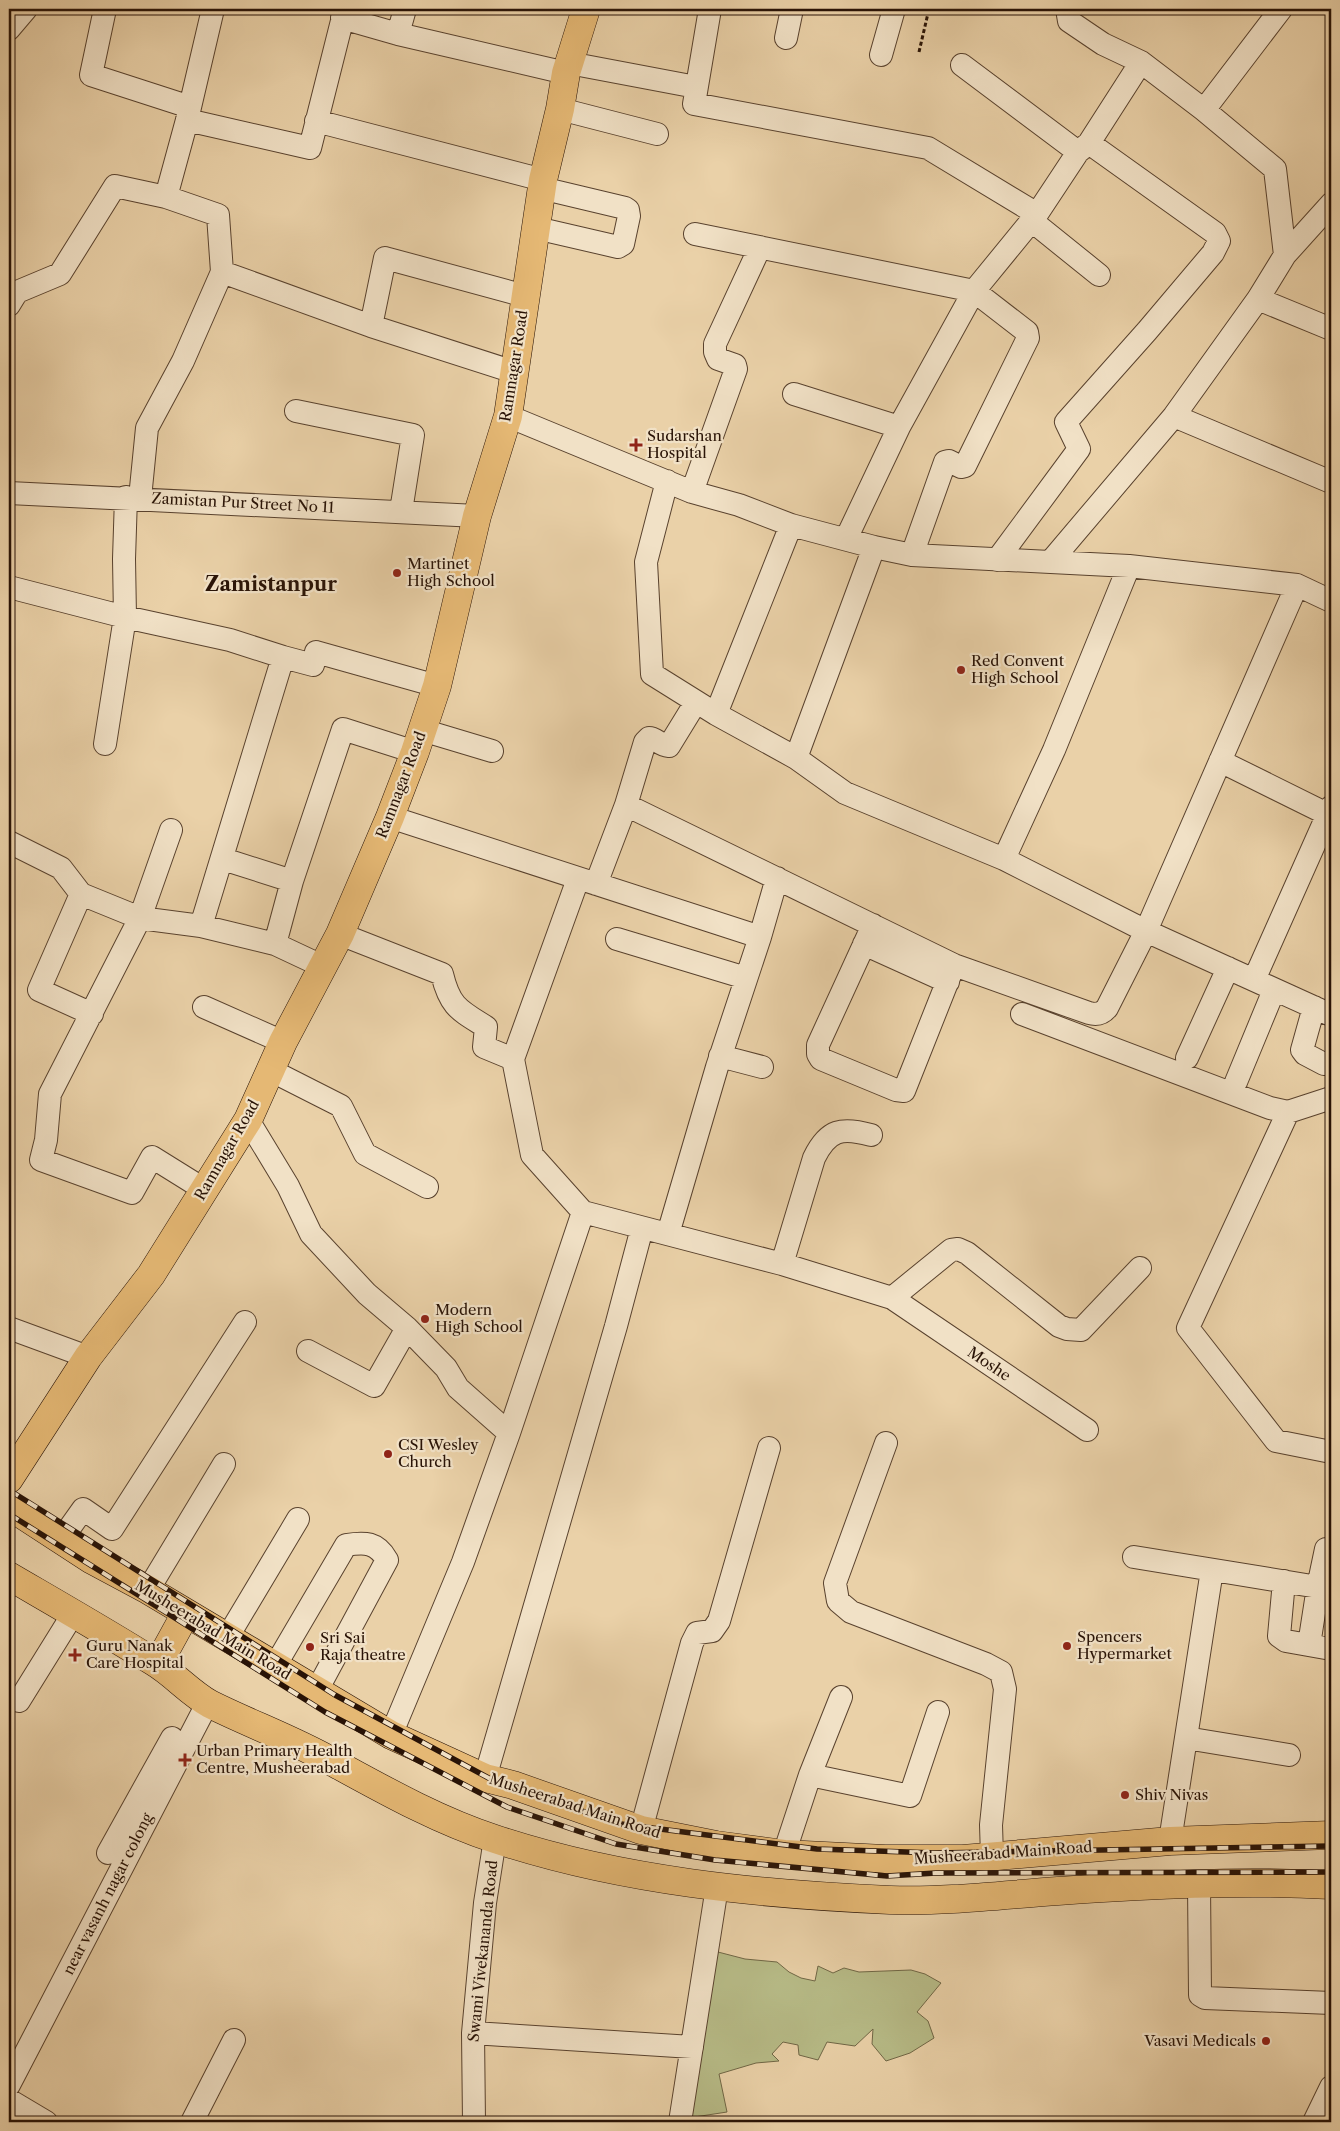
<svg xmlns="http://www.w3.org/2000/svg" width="1340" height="2131" viewBox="0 0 1340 2131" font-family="'Libre Caslon Text',serif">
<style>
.green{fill:#b7bb87;stroke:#706746}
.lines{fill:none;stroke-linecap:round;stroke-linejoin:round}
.minor-casing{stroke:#59422e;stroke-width:24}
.major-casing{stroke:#291306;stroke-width:29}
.path{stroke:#291306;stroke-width:3;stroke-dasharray:4 2.5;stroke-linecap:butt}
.minor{stroke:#f1e1c6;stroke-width:22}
.major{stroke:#e5b874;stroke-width:28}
.rail-casing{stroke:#291306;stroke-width:5.5}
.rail{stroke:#f1e1c6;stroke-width:4;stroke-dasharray:11;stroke-linecap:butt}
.poi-dot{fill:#8f2418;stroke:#f1e1c6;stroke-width:2}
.labels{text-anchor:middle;stroke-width:4.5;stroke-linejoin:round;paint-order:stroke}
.street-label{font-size:15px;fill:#291306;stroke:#f1e1c6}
.poi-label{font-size:15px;fill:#291306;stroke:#f1e1c6;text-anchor:start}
.district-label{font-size:20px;font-weight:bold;fill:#291306;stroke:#f1e1c6}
</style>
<rect width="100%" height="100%" fill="#ead1a8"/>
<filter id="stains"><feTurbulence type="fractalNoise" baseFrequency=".004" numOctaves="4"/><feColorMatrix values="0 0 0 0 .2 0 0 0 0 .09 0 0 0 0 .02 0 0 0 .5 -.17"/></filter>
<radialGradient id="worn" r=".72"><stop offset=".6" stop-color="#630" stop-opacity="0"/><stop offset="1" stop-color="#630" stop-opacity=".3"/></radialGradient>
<path class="green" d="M718 1952 745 1959 777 1962 789 1972 801 1978 815 1981 818 1966 833 1973 844 1968 859 1972 911 1970 925 1974 941 1983 917 2012 928 2021 934 2038 910 2053 886 2061 872 2044 873 2029 855 2046 827 2042 818 2060 799 2055 798 2045 783 2042 772 2054 779 2061 756 2063 719 2074 727 2112 688 2118 711 1961Z"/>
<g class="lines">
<defs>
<path id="minor" d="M105 9 91 75 190 107
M710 9 694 104 928 148 1037 214
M1067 9 1069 21 1103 44 1141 62 1204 110 1275 169 1285 255
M342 18 398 34 566 73
M9 29 26 9
M398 34 405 9
M786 38 792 9
M881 55 894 9
M569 63 696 87
M962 65 1078 152
M560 109 657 134
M1204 110 1281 9
M187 120 310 148 345 9
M316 121 543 180
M1032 221 1099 275
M536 228 618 247 623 244 629 216 628 210 625 208 541 188
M695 234 974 291 1027 332 1028 338 1026 342 965 466 961 467 949 461 945 462 912 555
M222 272 371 326 514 372
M1258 299 1331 329
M9 305 17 292 60 274 115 186 166 197
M371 326 385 258 525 296
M794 394 899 427
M296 411 413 435 401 511
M508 416 692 492 739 505 791 525 874 547 912 555 1129 566 1297 585 1331 601
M1174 416 1331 482
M667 481 646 562 652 674 716 714 796 758 845 793 1004 859 1146 931 1331 1015
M692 492 736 369 735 365 718 359 715 352V344L760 247
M9 493 477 516
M140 498 147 428 183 361 222 272 218 215 166 197 187 120 213 9
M846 539 899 427 974 291 1037 214 1078 152 1089 143 1141 62
M997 560 1079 449 1066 422 1147 331 1213 253 1219 241 1215 233 1089 143
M1051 561 1174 416 1258 299 1285 255 1331 204
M9 587 125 617 230 640 283 657 313 665 316 652 437 686
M716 714 791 525
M422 730 492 751
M105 744 125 617 124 559 126 497
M796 758 874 547
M1220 761 1331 816
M626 805 954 965 1089 1013C1096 1015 1102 1014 1107 1008L1146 931 1297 585
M390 817 760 937 717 1067 668 1234
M171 830 140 918 50 1094 46 1140 41 1160 132 1193 152 1157 205 1190
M9 842 61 868 81 894 140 918 201 926 275 944 324 967
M223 859 292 881
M1004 859 1054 750 1129 566
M596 884 626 805 645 742 649 738C656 738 659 745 669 746L696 702
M81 894 39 990 92 1014
M873 925 818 1045V1054L821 1059 896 1090 904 1091 954 965
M201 926 283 657
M340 934 442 974C450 1007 459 1010 486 1027L484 1047 513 1059 532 1155 583 1212
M760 937 777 878
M617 939 746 978
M275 944 292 881 343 729 415 752
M864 944 948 982
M1254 980 1331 807
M204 1007 283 1042
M1314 1007 1302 1050 1305 1054 1324 1064
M1022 1014 1270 1108 1288 1112 1331 1098
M720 1056 762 1067
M1187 1058 1228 968
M513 1059 578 879
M270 1070 341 1106 365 1154 427 1187
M1236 1082 1274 990
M1288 1112 1188 1328 1276 1441 1331 1452
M248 1120 288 1186 311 1234 367 1294 407 1328 446 1368 458 1388 509 1433
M782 1264 814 1158C828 1129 842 1127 871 1135
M892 1298 1087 1430
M9 1328 88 1357
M308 1351 374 1386 407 1328
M886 1443 835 1583 838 1601 851 1612 986 1664 1001 1672 1005 1689 991 1825 992 1856
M61 1540 83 1509 112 1529 245 1322
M1134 1557 1318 1587 1326 1549
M1284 1581 1279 1636 1286 1641 1331 1649
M148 1590 224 1464
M227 1638 298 1519
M1309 1645 1318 1587
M275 1666 346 1545C365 1542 377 1542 387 1560L316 1692
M19 1701 73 1614
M391 1735 463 1562 509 1433 583 1212 782 1264 892 1298 951 1250 958 1249 967 1253 1059 1326 1067 1329 1081 1330 1140 1268
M1186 1738 1289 1755
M810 1775 910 1796 938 1712
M485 1778 616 1326 642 1228
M641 1830 692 1643 697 1633 712 1631 719 1621 769 1448
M1170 1841 1212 1570
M108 1853 172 1738
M784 1854 810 1775 841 1697
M1199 1884 1200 1995 1205 1998 1331 2003
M473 2033 692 2047
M9 2085 208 1702
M9 2100 46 2122
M192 2122 234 2040
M474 2122 473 2033 485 1903 495 1839
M680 2122 717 1887
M1314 2122 1331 2087"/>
<path id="major" d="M9 1479 88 1357 151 1275 248 1120 283 1042 340 934 390 817 415 752 437 686 477 516 508 416 543 180 560 109 566 73 586 9
M9 1506 92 1560 148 1590 391 1735 485 1778 513 1785 641 1830 716 1845 784 1854 885 1859H963L1170 1841 1331 1835
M9 1576C57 1604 106 1632 154 1662 174 1674 190 1693 210 1704 250 1724 292 1739 331 1761 384 1790 437 1820 495 1839 622 1881 757 1894 890 1900 945 1902 1002 1895 1058 1891 1149 1885 1240 1880 1331 1885
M158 1664 186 1613"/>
</defs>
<use href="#minor" class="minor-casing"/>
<use href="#major" class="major-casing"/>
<path class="path" d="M919 52 929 9"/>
<use href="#minor" class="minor"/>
<use href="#major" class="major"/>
<defs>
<path id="rail" d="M9 1490 335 1695 496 1782 621 1824 817 1849 936 1853 1331 1846
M9 1514 325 1712 507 1807 616 1844 715 1860 887 1876 936 1873 1331 1872"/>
</defs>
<use href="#rail" class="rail-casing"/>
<use href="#rail" class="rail"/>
</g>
<g class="poi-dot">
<path d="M633.5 437.5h5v5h5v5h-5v5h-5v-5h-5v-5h5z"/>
<circle cx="397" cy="573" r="5"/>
<circle cx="961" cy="670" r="5"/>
<circle cx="425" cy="1319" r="5"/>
<circle cx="388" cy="1454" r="5"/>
<circle cx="1067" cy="1646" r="5"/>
<circle cx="310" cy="1647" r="5"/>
<path d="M72.5 1647.5h5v5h5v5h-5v5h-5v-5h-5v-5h5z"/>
<path d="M182.5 1752.5h5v5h5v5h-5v5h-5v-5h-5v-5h5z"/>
<circle cx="1125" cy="1795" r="5"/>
<circle cx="1266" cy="2041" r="5"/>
</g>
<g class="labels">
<g class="street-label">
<text transform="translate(514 366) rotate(-81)" y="5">Ramnagar Road</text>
<text transform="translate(243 503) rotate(3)" y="5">Zamistan Pur Street No 11</text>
<text transform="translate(401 785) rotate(-69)" y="5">Ramnagar Road</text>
<text transform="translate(227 1150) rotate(-60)" y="5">Ramnagar Road</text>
<text transform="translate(989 1364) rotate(34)" y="5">Moshe</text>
<text transform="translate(213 1630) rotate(31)" y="5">Musheerabad Main Road</text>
<text transform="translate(575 1806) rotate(18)" y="5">Musheerabad Main Road</text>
<text transform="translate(1003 1853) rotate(-4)" y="5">Musheerabad Main Road</text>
<text transform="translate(108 1894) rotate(-63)" y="5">near vasanh nagar colong</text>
<text transform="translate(483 1951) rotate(-84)" y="5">Swami Vivekananda Road</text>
</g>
<g class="poi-label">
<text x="647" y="441">Sudarshan<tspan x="647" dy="17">Hospital</tspan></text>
<text x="407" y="569">Martinet<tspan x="407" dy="17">High School</tspan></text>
<text x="971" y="666">Red Convent<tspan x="971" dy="17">High School</tspan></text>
<text x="435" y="1315">Modern<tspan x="435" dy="17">High School</tspan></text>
<text x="398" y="1450">CSI Wesley<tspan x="398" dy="17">Church</tspan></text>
<text x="1077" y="1642">Spencers<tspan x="1077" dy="17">Hypermarket</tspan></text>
<text x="320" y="1643">Sri Sai<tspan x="320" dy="17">Raja theatre</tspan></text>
<text x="86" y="1651">Guru Nanak<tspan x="86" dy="17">Care Hospital</tspan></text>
<text x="196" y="1756">Urban Primary Health<tspan x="196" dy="17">Centre, Musheerabad</tspan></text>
<text x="1135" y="1800">Shiv Nivas</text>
<text x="1256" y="2046" text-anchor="end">Vasavi Medicals</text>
</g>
<g class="district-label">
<text x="271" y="591">Zamistanpur</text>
</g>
</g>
<rect width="1340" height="2131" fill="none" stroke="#ead1a8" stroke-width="30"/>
<rect x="10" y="10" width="1320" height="2111" fill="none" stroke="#291306" stroke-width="2.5"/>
<rect x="15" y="15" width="1310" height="2101" fill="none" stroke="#291306"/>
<rect width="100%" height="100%" filter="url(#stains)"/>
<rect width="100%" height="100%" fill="url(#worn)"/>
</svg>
